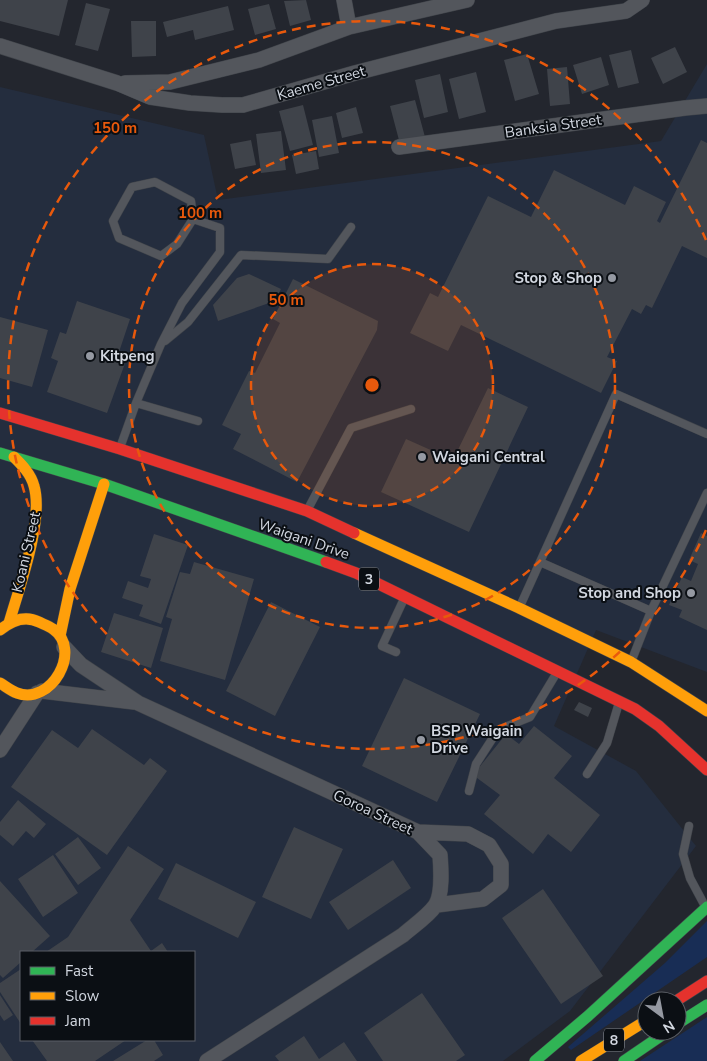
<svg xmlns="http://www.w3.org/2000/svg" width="707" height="1061" viewBox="0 0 707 1061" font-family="'Nunito Sans',sans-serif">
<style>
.built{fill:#242d3e;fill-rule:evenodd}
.green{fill:#182d55}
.building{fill:#3f434a}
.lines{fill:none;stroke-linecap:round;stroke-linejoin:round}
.lane-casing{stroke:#40444a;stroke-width:9}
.street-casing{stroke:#40444a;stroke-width:16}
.fast-casing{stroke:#40444a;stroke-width:12}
.slow-casing{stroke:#40444a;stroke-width:12}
.jam-casing{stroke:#40444a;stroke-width:12}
.lane{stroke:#53565c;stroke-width:8}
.street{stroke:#53565c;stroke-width:15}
.fast{stroke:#30b455;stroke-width:11}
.slow{stroke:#ff9f0a;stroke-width:11}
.jam{stroke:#e5322d;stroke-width:11}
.ring{fill:none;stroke:#e8590c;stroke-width:2.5;stroke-dasharray:9 6}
.poi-dot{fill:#9599a2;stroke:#0b0f14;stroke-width:2}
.labels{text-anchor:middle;stroke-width:4;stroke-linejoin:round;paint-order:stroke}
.shield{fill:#0b0f14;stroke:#969ba3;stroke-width:1}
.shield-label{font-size:14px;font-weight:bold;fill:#d2d7e0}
.street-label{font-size:15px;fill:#d2d7e0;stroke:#0b0f14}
.poi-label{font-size:15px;font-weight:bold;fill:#d2d7e0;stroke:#0b0f14;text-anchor:start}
.centre{fill:#e8590c;stroke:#0b0f14;stroke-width:2.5}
.ring-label{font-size:15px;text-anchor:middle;font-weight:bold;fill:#e8590c;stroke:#0b0f14;stroke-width:4;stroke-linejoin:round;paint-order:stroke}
</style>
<rect width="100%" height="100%" fill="#23262e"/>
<path class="built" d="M707 64V672L596 630 554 726 636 771 696 846 570 1011 503 1061H0V87L204 135 218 200 661 141ZM21 952H194V1040H21Z"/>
<path class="green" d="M707 921V957L571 1050 568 1047 665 963Z
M707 1017V1061H640Z"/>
<path class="building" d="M0 0H68L59 36 0 21Z
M306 0 311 20 290 26 284 1Z
M86 3 110 9 98 51 75 45Z
M269 4 276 29 255 35 248 9Z
M228 6 234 30 195 40 193 30 167 37 163 22Z
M131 21H156V56L132 57Z
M675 47 687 72 663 84 651 58Z
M631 50 639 83 618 88 609 55Z
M527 54 539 94 515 101 504 60Z
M601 57 609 85 582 94 573 65Z
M567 67 570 104 550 106 547 69Z
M476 72 486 112 459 119 449 79Z
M440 74 448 112 424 118 415 80Z
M415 100 425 137 400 144 390 106Z
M303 105 313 145 290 151 279 111Z
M356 107 363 133 342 138 336 113Z
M332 116 339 153 319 157 312 120Z
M281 131 286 170 261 173 256 134Z
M251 140 256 165 235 169 230 144Z
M701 140 707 143V258L682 246 652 308 646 305 641 314 632 309 607 357 617 361 601 393 461 325 448 351 410 333 430 293 438 297 488 196 531 217 554 170 625 205 634 186 666 202 657 221 660 223Z
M316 151 319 169 296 174 292 155Z
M249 274 281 289 275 301 218 321 213 305 237 278Z
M293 279 378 321 377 330 297 482 233 449 241 434 222 425 249 371 255 373 280 323 273 319Z
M77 301 130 319 119 352 128 355 107 413 47 392 58 361 51 358 60 332 66 334Z
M0 317 48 330 32 387 0 378Z
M488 388 528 407 469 532 381 492 406 439 453 460Z
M701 533 707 536V630L679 617 682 610 669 605 682 577 691 581 698 564 689 560Z
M154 534 188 545 161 624 139 616 143 605 122 598 128 581 148 588 151 579 140 576Z
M194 562 254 579 225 680 160 661 172 619 166 617 180 572 190 574Z
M271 602 320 627 275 716 226 691Z
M114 613 163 628 151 668 101 652Z
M404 678 480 714 437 802 362 766Z
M579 702 592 708 588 717 574 710Z
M534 726 572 756 554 778 600 815 571 852 548 834 533 854 484 814 500 795 473 775 506 734 519 744Z
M92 729 144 765 150 758 167 771 107 855 11 787 52 730 78 748Z
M18 800 46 824 34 838 26 831 13 846 0 835V822Z
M294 827 343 849 311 919 262 897Z
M78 837 101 868 78 885 55 854Z
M128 846 164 869 130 920 151 951 162 943 168 952H46L68 937Z
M53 855 78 893 43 917 18 879Z
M393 860 411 888 348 930 329 902Z
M176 863 256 902 238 938 158 899Z
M0 881 50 936 32 952H21V962L3 978 0 975Z
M543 889 603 976 561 1004 502 918Z
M21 969V1024L0 992V983Z
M422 993 465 1055 456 1061H383L364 1033Z
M0 995 13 1015 4 1021 0 1015Z
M304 1036 319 1059 344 1042 357 1061H279L275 1056Z
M32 1040H126L95 1061H47Z
M147 1040H154L163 1055 154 1061H113Z
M0 1042 13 1061H0Z"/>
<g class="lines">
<defs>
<path id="lane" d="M165 341 188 322 241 255 328 259 351 227
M136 403 161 344 182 303 220 252V228L193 219 177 244 161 256 119 238 113 221 132 187 155 182 191 201 193 219
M121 445 136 403 198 421
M309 507 351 428 411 409
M540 562 651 611
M521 604 616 394 707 434
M396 652 382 646 403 601
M633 657 651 611 707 493
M587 774 607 743 618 706
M469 791 476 764 498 730 530 717 556 674
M689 826 683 854 690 878 705 906"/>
<path id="street" d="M344 0 349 27
M0 46 117 83 150 97 190 103 222 105H243L355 73 556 21 626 11 642 0
M125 83 170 82 259 60 349 27 467 0
M399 147 685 108 707 106
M64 647 81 665 138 703 418 832 440 855C441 868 443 895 435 906 427 917 413 926 403 935L207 1061
M42 691 134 702
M0 750 37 693
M418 832 468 834 489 845 501 864V885L483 899 437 905"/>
<path id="fast" d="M0 453 104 484 326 562
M677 1024 707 1005
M535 1061 588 1016 707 907
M624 1061 668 1031"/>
<path id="slow" d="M354 533 519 608 631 662 707 711
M9 623C19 588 44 520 34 486 31 474 22 465 14 457
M0 630C11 621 25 615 39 622 43 624 49 626 53 629 83 650 51 706 17 693 11 691 5 686 0 683
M60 636 70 589 104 484
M581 1061 647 1020"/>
<path id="jam" d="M0 413 120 449 307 511 354 533
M326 562 356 573 635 709 659 726 707 770
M676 1001 707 981"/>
</defs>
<use href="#lane" class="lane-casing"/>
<use href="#street" class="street-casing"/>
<use href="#fast" class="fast-casing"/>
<use href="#slow" class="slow-casing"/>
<use href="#jam" class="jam-casing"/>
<use href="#lane" class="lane"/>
<use href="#street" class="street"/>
<use href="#fast" class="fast"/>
<use href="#slow" class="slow"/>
<use href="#jam" class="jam"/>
</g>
<circle cx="372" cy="385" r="121" fill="#e8590c" fill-opacity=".12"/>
<g class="ring">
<circle cx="372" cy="385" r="121"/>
<circle cx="372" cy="385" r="243"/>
<path d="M706 530A364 364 0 1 1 706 240"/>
</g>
<g class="poi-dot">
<circle cx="612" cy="278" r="5"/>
<circle cx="90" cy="356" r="5"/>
<circle cx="422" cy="457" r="5"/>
<circle cx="691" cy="593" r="5"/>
<circle cx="421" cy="740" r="5"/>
</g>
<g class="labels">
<g class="shield">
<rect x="359" y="567.5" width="20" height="23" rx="4"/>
<rect x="604" y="1028.5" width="20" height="23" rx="4"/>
</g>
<g class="shield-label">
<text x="369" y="584">3</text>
<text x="614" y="1045">8</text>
</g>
<g class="street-label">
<text transform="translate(321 83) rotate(-16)" y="5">Kaeme Street</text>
<text transform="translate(553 126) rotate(-8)" y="5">Banksia Street</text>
<text transform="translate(304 539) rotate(19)" y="5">Waigani Drive</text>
<text transform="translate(26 552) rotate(-77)" y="5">Koani Street</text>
<text transform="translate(373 812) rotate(25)" y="5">Goroa Street</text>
</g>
<g class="poi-label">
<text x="602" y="283" text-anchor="end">Stop &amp; Shop</text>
<text x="100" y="361">Kitpeng</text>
<text x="432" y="462">Waigani Central</text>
<text x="681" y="598" text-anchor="end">Stop and Shop</text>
<text x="431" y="736">BSP Waigain<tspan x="431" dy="17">Drive</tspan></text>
</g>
</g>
<circle cx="372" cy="385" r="8" class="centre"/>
<g class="ring-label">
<text x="115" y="133">150 m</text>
<text x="200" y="218">100 m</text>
<text x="286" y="305">50 m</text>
</g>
<rect x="20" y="951" width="175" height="90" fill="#0b0f14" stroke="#5b5f66"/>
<rect x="30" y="967" width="25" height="8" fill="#30b455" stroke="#5b5f66"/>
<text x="65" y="976" font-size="15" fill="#d2d7e0">Fast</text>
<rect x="30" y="992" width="25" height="8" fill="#ff9f0a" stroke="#5b5f66"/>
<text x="65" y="1001" font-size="15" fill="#d2d7e0">Slow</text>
<rect x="30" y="1017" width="25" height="8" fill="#e5322d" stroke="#5b5f66"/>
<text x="65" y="1026" font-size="15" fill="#d2d7e0">Jam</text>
<g transform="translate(662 1016) rotate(148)"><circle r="24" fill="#0b0f14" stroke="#5b5f66"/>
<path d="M0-4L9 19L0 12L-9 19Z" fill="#9599a2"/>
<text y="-8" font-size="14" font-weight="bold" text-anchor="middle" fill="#d2d7e0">N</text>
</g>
</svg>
